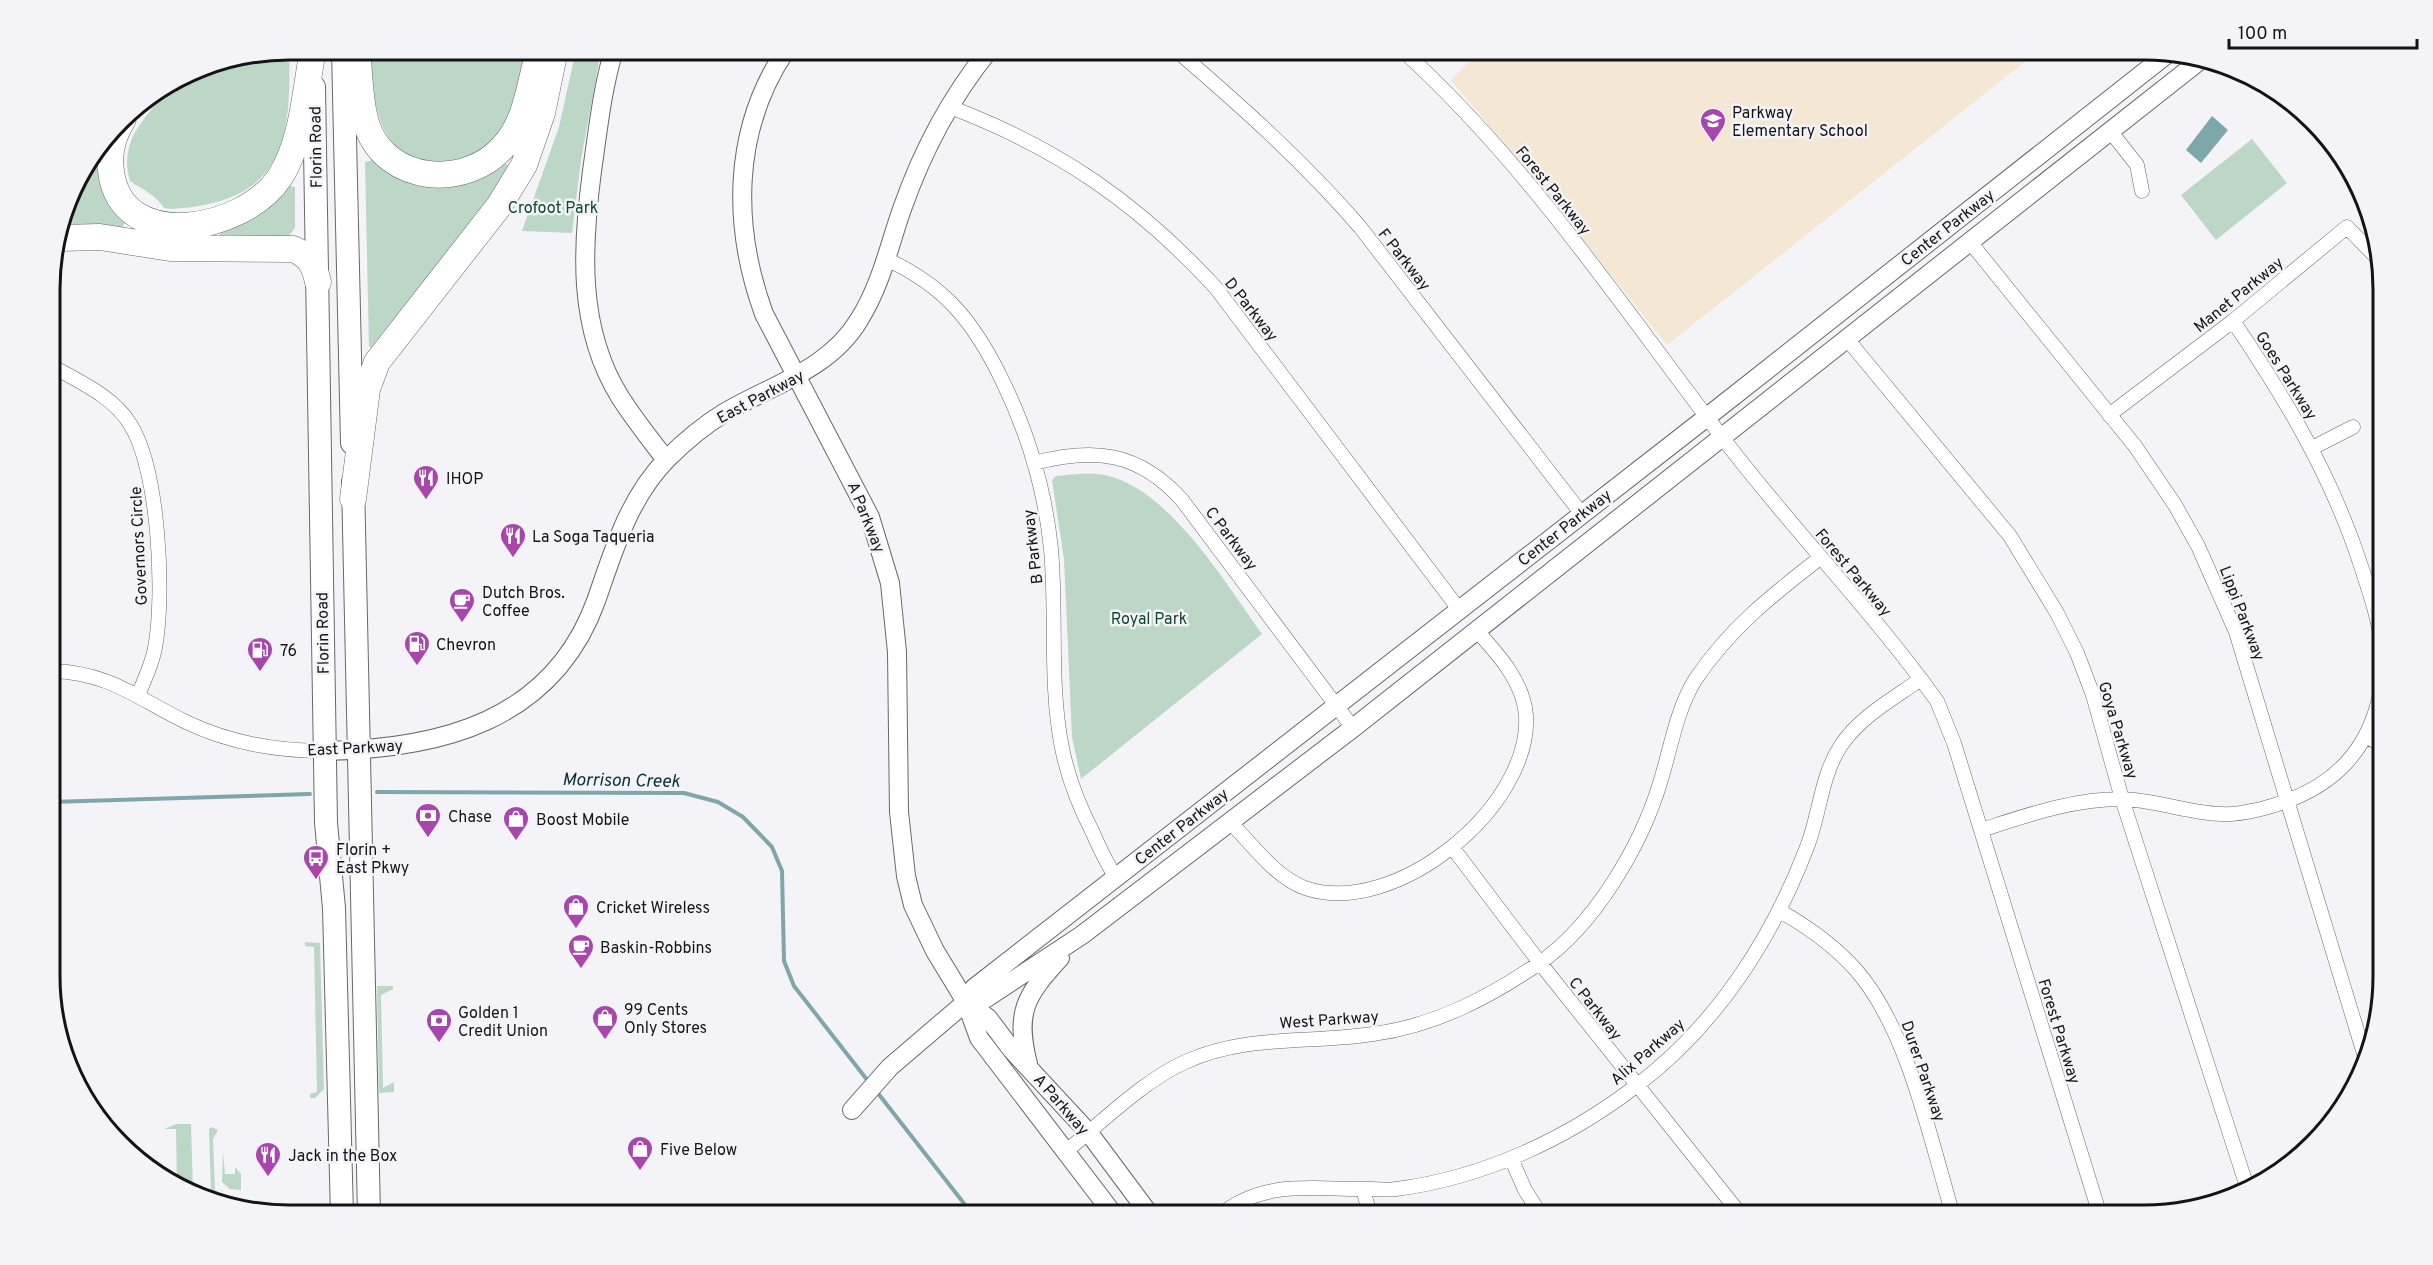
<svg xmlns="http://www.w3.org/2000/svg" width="2433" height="1265" viewBox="0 0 2433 1265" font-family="Overpass,sans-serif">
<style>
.education{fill:#f4e8d4}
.green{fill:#bdd7c7}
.water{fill:#7ea7ab}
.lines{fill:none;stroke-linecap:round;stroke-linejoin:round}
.stream{stroke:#7ea7ab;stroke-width:4}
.minor-casing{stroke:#68686d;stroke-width:15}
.tertiary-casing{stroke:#68686d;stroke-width:20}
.primary-casing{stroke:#68686d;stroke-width:24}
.motorway-casing{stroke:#68686d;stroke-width:27}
.minor{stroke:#fff;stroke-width:14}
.tertiary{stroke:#fff;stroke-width:18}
.primary{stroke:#fff;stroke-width:22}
.motorway{stroke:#fff;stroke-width:26}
.labels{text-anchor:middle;stroke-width:5;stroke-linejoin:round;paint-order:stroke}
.poi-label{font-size:16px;fill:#141416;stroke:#f3f3f8;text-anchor:start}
.street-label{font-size:16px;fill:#141416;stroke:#f3f3f8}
.park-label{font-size:16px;fill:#0e492e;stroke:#f3f3f8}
.water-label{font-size:18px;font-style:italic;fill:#053035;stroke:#f3f3f8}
.rim{fill:none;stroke:#141416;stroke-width:3}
</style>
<rect width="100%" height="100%" fill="#f3f3f8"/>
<path class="education" d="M1481 50H2040L1667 345 1558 208 1451 80Z"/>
<path class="green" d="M289 50C292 147 281 202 171 209L164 208C155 194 143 190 130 181 126 167 126 155 131 141 139 120 178 75 199 67 227 58 260 55 289 50Z
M368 50H527C519 93 508 146 460 161 452 164 441 162 432 161 410 160 395 150 385 131 373 108 372 75 368 50Z
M576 50H601L581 160 572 233 522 231 559 127Z
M2252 139 2287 183 2216 240 2181 195Z
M97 153C104 185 100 195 127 220L121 229 63 227 74 183Z
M379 158 395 171 501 161 510 166 498 188 380 347H369L365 162Z
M286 185 295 187V228L288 237 220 238V231Z
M1077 474C1087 474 1098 473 1109 476 1171 492 1226 584 1262 634L1081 779 1072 737 1064 559 1052 480 1056 476Z
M305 942 320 943 324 1089 315 1098H310V1094L317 1092 314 947 305 946Z
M377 986H393V989L381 995 383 1088 394 1082V1092L379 1093Z
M176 1124H191L193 1193 177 1187 176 1129H164Z
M212 1127 218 1130 213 1139 215 1190 225 1195H211L209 1129Z
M223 1152 225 1174H235V1167L241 1174V1190L230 1189 222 1182Z"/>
<path class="water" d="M2212 116 2228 130 2201 163 2186 150Z"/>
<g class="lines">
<path class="stream" d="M377 792 684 793 718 802 743 817 772 847 782 871 784 961 794 986 868 1081
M51 802 310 794
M877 1092 973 1215"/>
<defs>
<path id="minor" d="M1176 50C1241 106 1304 162 1360 227L1581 513
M1402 50C1527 163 1620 304 1722 437 1790 527 1871 609 1937 701L1954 743 2100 1215
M950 107C1058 148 1138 203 1216 288L1458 608
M2111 132 2137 165 2142 191
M1970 242 2135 446 2175 505 2198 546 2236 632 2365 1057
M886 259C945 286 974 322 1002 380 1028 433 1045 490 1051 549 1057 615 1049 683 1062 748 1068 778 1079 806 1093 833 1100 849 1106 863 1116 877
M2233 321C2286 399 2333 478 2362 569 2371 596 2380 624 2383 653
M1847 339 2010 536 2057 613 2077 653 2093 695 2122 799 2248 1190
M50 365C78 381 113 396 130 424 159 469 165 595 155 648 152 664 145 679 138 695
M2109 415 2233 321 2347 227 2382 263
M2312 448 2353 427
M1034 463C1094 447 1139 452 1182 500L1353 728
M51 671C109 672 138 699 186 722 230 743 276 751 324 751
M2366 736 2383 746
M1230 822C1252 844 1275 877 1305 888 1394 919 1532 807 1526 715 1523 681 1498 654 1476 630
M1981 830C2028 815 2072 799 2122 799 2156 800 2188 813 2221 814 2235 815 2247 812 2261 809 2333 791 2374 750 2383 676
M1452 847 1540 963 1741 1215
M1780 911C1808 927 1834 945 1856 970 1908 1029 1930 1139 1953 1215
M1065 1152C1101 1123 1143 1081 1185 1062 1247 1034 1308 1044 1373 1034 1434 1026 1488 998 1538 964 1594 926 1641 846 1660 783 1671 748 1676 711 1695 680 1729 629 1772 595 1820 558
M1511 1158 1525 1190 1541 1215
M1363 1189 1370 1215
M1220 1215C1264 1180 1309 1189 1362 1189 1373 1188 1385 1191 1396 1189 1483 1178 1567 1139 1636 1086 1716 1026 1772 939 1807 847 1820 814 1821 776 1840 747 1859 717 1893 699 1921 679"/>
<path id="tertiary" d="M614 50C602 89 598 130 592 171 582 247 577 328 620 397 634 419 650 439 666 460
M786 50C732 130 732 226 764 314L870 517 890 583 897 652 899 812 906 876 913 905 935 951 966 1002 979 1038 1114 1215
M324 751C439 749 552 722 596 601 614 550 628 499 667 459 684 442 703 426 724 413 771 385 829 370 859 320 881 285 889 246 902 209 922 152 951 97 989 50
M966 1002 985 999 1082 935 1353 728 2198 62
M966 1002 988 1018 1012 1050 1089 1133 1150 1215
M1028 1064C1015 1012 1025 996 1060 958
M852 1110 890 1067 966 1002 974 988 1707 417 2166 55"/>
<path id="primary" d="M343 50 352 443
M314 87 326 823 334 908 342 1215
M353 482 369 1215"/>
<path id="motorway" d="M357 50C360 74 359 103 367 126 387 184 466 189 503 147 525 124 529 89 537 59
M123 119C113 135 108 152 111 171 121 255 245 231 280 177 303 141 305 91 313 50
M60 238 100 237 170 248 293 249C310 256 314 264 318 282
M353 499 367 389 377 362 499 206 524 165 542 113 555 50"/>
</defs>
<use href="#minor" class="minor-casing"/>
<use href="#tertiary" class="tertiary-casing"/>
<use href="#primary" class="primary-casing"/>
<use href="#motorway" class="motorway-casing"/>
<use href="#minor" class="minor"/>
<use href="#tertiary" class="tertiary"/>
<use href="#primary" class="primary"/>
<use href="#motorway" class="motorway"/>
</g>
<defs>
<symbol id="school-pin" viewBox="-11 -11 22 30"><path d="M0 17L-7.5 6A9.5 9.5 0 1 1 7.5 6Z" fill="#a846ad" stroke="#f3f3f8"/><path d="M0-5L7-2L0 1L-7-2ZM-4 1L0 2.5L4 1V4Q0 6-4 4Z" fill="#fff"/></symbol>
<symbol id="restaurant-pin" viewBox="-11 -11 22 30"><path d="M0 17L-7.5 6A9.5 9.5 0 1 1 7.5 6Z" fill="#a846ad" stroke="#f3f3f8"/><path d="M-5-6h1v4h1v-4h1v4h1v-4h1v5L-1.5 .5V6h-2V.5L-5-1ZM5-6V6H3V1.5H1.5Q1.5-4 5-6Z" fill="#fff"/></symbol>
<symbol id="cafe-pin" viewBox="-11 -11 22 30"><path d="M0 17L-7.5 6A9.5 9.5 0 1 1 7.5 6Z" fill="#a846ad" stroke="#f3f3f8"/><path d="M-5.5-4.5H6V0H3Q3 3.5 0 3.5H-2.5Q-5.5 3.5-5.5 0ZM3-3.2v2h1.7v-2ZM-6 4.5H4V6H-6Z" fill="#fff"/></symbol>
<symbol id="fuel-pin" viewBox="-11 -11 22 30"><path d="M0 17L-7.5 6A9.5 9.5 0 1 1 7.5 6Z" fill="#a846ad" stroke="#f3f3f8"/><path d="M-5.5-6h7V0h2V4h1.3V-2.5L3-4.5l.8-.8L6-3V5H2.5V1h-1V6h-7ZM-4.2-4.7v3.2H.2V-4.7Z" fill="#fff"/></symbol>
<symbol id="bank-pin" viewBox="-11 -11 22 30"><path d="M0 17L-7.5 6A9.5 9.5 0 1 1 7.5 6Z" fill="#a846ad" stroke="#f3f3f8"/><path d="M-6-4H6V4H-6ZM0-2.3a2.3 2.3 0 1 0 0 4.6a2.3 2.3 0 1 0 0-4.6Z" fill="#fff"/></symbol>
<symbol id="shop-pin" viewBox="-11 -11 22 30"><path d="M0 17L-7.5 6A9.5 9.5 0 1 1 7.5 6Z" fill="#a846ad" stroke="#f3f3f8"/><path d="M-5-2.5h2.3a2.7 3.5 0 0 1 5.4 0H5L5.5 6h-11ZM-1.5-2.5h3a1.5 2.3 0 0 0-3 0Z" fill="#fff"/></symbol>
<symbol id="bus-pin" viewBox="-11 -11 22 30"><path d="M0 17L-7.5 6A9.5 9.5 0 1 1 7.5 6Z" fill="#a846ad" stroke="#f3f3f8"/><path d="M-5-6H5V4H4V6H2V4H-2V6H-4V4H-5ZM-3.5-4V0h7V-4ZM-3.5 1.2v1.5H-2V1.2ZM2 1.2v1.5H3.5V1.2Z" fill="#fff"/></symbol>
</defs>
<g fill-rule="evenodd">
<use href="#school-pin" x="1698" y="106" width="30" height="40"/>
<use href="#restaurant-pin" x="411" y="463" width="30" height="40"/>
<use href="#restaurant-pin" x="498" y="521" width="30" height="40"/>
<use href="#cafe-pin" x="447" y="586" width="30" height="40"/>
<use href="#fuel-pin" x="402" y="629" width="30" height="40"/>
<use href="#fuel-pin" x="245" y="635" width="30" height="40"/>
<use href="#bank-pin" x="413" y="801" width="30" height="40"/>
<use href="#shop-pin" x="501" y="804" width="30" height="40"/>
<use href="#bus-pin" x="301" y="843" width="30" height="40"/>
<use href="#shop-pin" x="561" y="892" width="30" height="40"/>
<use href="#cafe-pin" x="566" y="932" width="30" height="40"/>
<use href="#shop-pin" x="590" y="1003" width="30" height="40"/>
<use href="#bank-pin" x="424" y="1006" width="30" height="40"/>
<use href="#shop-pin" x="625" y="1134" width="30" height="40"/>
<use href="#restaurant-pin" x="253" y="1140" width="30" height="40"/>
</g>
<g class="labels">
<g class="poi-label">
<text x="1732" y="118">Parkway<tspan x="1732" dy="18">Elementary School</tspan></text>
<text x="446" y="484">IHOP</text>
<text x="532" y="542">La Soga Taqueria</text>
<text x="482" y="598">Dutch Bros.<tspan x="482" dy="18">Coffee</tspan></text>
<text x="436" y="650">Chevron</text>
<text x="280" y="656">76</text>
<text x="448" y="822">Chase</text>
<text x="536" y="825">Boost Mobile</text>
<text x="336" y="855">Florin +<tspan x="336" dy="18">East Pkwy</tspan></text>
<text x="596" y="913">Cricket Wireless</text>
<text x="600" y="953">Baskin-Robbins</text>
<text x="624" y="1015">99 Cents<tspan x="624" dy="18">Only Stores</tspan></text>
<text x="458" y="1018">Golden 1<tspan x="458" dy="18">Credit Union</tspan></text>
<text x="660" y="1155">Five Below</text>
<text x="288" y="1161">Jack in the Box</text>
</g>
<g class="street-label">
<text transform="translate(315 147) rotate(-91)" y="6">Florin Road</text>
<text transform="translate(1554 190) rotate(51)" y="6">Forest Parkway</text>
<text transform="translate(1947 227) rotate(-38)" y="6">Center Parkway</text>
<text transform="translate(1405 259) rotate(52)" y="6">F Parkway</text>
<text transform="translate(2238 294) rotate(-39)" y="6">Manet Parkway</text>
<text transform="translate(1252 309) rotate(52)" y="6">D Parkway</text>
<text transform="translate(2287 375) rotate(58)" y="6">Goes Parkway</text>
<text transform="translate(760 396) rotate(-28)" y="6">East Parkway</text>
<text transform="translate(867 517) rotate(68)" y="6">A Parkway</text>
<text transform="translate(1564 527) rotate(-38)" y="6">Center Parkway</text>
<text transform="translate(1232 538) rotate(53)" y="6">C Parkway</text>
<text transform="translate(138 546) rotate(-93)" y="6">Governors Circle</text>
<text transform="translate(1032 547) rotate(-97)" y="6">B Parkway</text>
<text transform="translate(1854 572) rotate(50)" y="6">Forest Parkway</text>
<text transform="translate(2243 613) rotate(69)" y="6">Lippi Parkway</text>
<text transform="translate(322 633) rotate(-91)" y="6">Florin Road</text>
<text transform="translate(2119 730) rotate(73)" y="6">Goya Parkway</text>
<text transform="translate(355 747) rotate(-3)" y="6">East Parkway</text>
<text transform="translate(1181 826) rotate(-38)" y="6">Center Parkway</text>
<text transform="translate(1596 1008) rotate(52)" y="6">C Parkway</text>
<text transform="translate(1329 1019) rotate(-4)" y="6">West Parkway</text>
<text transform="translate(2060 1031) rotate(73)" y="6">Forest Parkway</text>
<text transform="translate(1647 1051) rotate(-41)" y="6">Alix Parkway</text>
<text transform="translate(1924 1071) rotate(71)" y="6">Durer Parkway</text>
<text transform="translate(1062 1104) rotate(49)" y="6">A Parkway</text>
</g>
<g class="park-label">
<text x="553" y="213">Crofoot Park</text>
<text x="1149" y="624">Royal Park</text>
</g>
<g class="water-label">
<text transform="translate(621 780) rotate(1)" y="6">Morrison Creek</text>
</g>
</g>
<path d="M0 0H2433V1265H0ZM289 60H2144A229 229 0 0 1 2373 289V976A229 229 0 0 1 2144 1205H289A229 229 0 0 1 60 976V289A229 229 0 0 1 289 60Z" fill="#f3f3f8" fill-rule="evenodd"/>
<path class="rim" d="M289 60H2144A229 229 0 0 1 2373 289V976A229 229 0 0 1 2144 1205H289A229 229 0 0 1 60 976V289A229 229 0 0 1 289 60Z"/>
<path d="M2229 39v9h188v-9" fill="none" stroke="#141416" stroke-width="3"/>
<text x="2238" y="39" font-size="18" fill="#141416" stroke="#f3f3f8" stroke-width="4.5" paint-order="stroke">100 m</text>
</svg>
